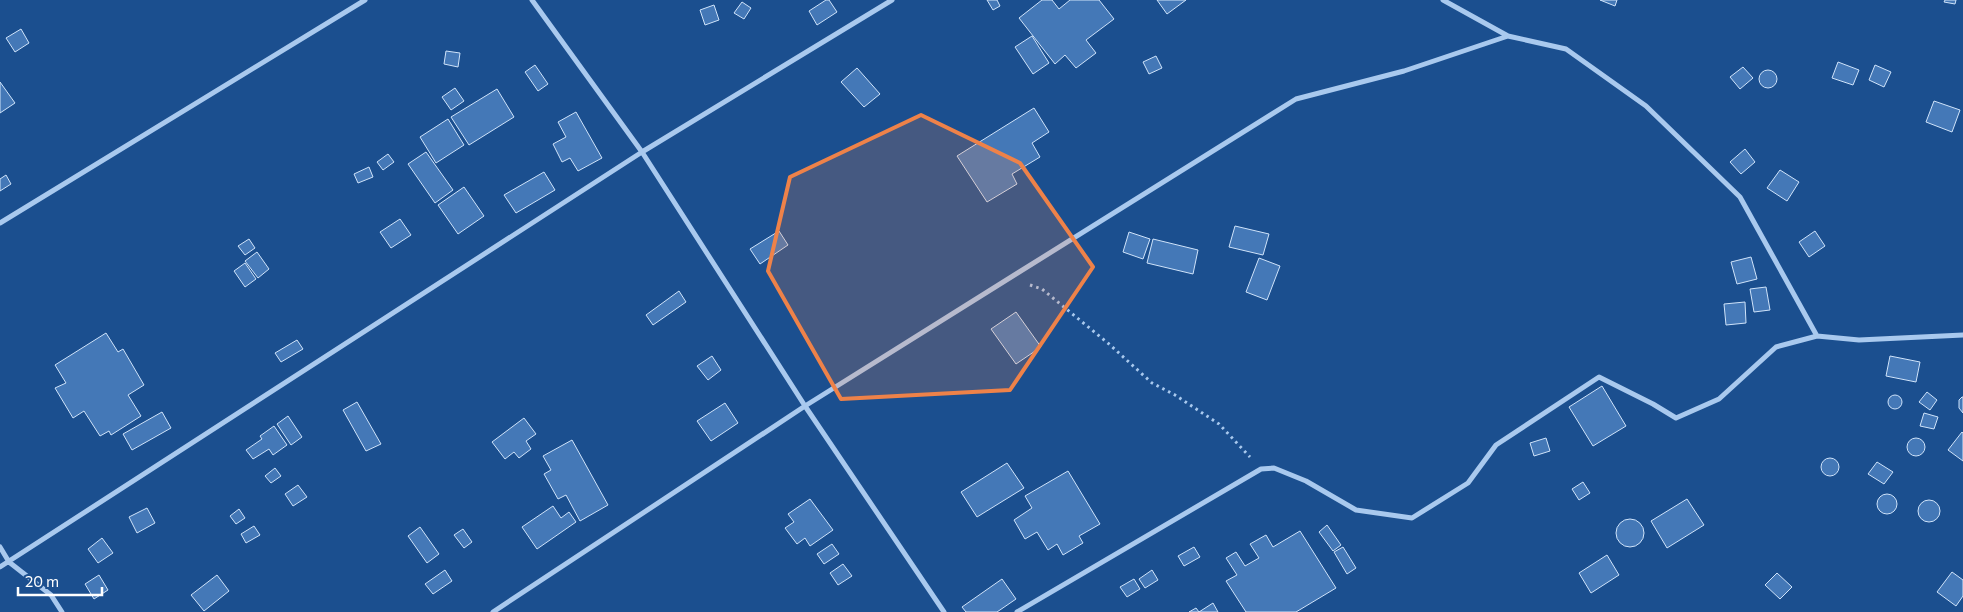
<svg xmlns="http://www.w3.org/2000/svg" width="1963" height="612" viewBox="0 0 1963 612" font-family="Commissioner,sans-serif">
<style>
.building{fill:#4478b7;stroke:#cfe3fa}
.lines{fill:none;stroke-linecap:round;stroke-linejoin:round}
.path{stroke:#a9c9ee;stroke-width:3;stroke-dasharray:2.5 4;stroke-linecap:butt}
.minor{stroke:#a9c9ee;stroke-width:5}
.marked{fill:#ee8249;fill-opacity:0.2;stroke:#ee8249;stroke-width:4;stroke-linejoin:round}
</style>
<rect width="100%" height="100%" fill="#1b4f8f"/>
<path class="building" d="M826 0H829L837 12 817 25 809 11Z
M987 0H997L1000 6 993 10Z
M1042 0H1052L1059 9 1070 0H1099L1114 19 1086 40 1096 53 1076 68 1065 55 1055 64 1019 18Z
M1157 0H1186L1167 14Z
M1600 0H1617L1615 6Z
M1945 0H1956L1955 4 1944 2Z
M742 2 751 8 744 19 734 13Z
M714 5 719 20 705 25 700 10Z
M21 29 29 43 15 52 6 38Z
M1032 36 1049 63 1033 74 1015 47Z
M446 51 460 53 458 67 444 64Z
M1156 56 1162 68 1149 74 1143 62Z
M1838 62 1859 70 1853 85 1832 78Z
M535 65 548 84 538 91 525 72Z
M1875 65 1891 72 1884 87 1869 80Z
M1743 67 1753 78 1740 89 1730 77Z
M857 68 880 94 864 107 841 82Z
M1759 79a9 9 0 1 1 18 0a9 9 0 1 1-18 0Z
M0 82 15 103 0 113Z
M455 88 464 101 451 110 442 97Z
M497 89 514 117 469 145 451 117Z
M1934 101 1960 110 1952 132 1926 122Z
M1034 108 1049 132 1032 143 1040 157 1012 174 1017 184 987 202 957 156Z
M576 112 602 158 578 171 570 158 562 162 553 144 566 137 558 122Z
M448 119 464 145 436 163 420 137Z
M1745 149 1755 162 1741 174 1730 162Z
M426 152 453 190 435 203 408 164Z
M388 154 394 162 383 170 377 162Z
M369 167 373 177 358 183 354 174Z
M1780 170 1799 182 1787 201 1767 188Z
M544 172 555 190 516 213 504 195Z
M6 175 11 184 0 191V179Z
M464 187 484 216 458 234 438 205Z
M400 219 411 235 391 248 380 232Z
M1235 226 1269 234 1263 255 1229 247Z
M779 231 788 245 760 264 750 249Z
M1815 231 1825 246 1809 257 1799 242Z
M1129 232 1150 239 1143 259 1123 252Z
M249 239 255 248 245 255 238 246Z
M1153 239 1198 250 1193 274 1147 263Z
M257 252 269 269 258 278 245 261Z
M1751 257 1757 279 1737 284 1731 262Z
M1259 258 1280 266 1267 300 1246 292Z
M245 263 256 279 245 287 234 271Z
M1766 287 1770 310 1754 312 1750 289Z
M679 291 686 302 653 325 646 315Z
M1745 302 1746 323 1726 325 1724 304Z
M1016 312 1041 347 1016 364 991 329Z
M106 333 118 352 123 349 144 385 128 395 141 416 111 435 109 431 100 436 84 411 73 418 55 388 66 383 55 365Z
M297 340 303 349 281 362 275 353Z
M712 356 721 370 708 380 697 366Z
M1890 356 1920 362 1916 382 1886 376Z
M1602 386 1626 426 1593 446 1569 407Z
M1927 392 1937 400 1930 410 1919 402Z
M1888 402a7 7 0 1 1 14 0a7 7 0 1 1-14 0Z
M1962 397H1963V413L1959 408V400Z
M357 402 381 444 366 451 343 410Z
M725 403 738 423 711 441 697 421Z
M162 412 171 428 132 450 123 434Z
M1924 413 1938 417 1934 429 1920 426Z
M288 416 302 437 291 445 277 424Z
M524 418 536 434 526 441 531 449 519 458 514 452 505 459 492 442Z
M274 426 287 445 273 455 269 449 253 459 246 450 262 439 260 436Z
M1962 432 1963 433V461L1948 450Z
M1907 447a9 9 0 1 1 18 0a9 9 0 1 1-18 0Z
M1546 438 1550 451 1534 456 1530 443Z
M572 440 608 505 580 521 566 495 558 499 544 474 551 470 543 456Z
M1821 467a9 9 0 1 1 18 0a9 9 0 1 1-18 0Z
M1877 462 1893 472 1884 484 1868 474Z
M1007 463 1024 488 977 517 961 492Z
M275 468 281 476 271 483 265 476Z
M1068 471 1100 524 1079 536 1083 543 1063 555 1057 544 1048 550 1037 532 1025 539 1014 520 1032 508 1025 496Z
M1583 482 1590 493 1579 500 1572 489Z
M298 485 307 497 293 506 285 494Z
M1877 504a10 10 0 1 1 20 0a10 10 0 1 1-20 0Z
M810 499 833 530 810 546 805 538 797 544 785 528 794 522 788 514Z
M1687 499 1704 525 1667 548 1651 521Z
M1918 511a11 11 0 1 1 22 0a11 11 0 1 1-22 0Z
M553 506 561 518 569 512 576 522 537 549 522 527Z
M147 508 155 523 137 533 129 517Z
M239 509 245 518 236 524 230 516Z
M1616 533a14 14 0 1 1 28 0a14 14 0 1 1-28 0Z
M1327 525 1341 545 1333 551 1319 532Z
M254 526 260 535 246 543 241 534Z
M420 527 439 554 427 563 408 536Z
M463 529 472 542 464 548 454 535Z
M1300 531 1336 588 1296 612H1246L1226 581 1237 575 1226 558 1236 552 1245 566 1259 558 1250 544 1266 535 1273 547Z
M102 538 113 553 98 563 88 549Z
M832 544 839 554 824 564 817 554Z
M1194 547 1200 557 1184 566 1178 556Z
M1343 547 1356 568 1347 574 1334 552Z
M1607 555 1619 575 1591 593 1579 573Z
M843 564 852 576 838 585 830 573Z
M445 570 452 581 433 594 425 584Z
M1152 570 1158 580 1145 588 1139 579Z
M1952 572 1963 580V596L1956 606 1937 592Z
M1777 573 1792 587 1780 599 1765 585Z
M99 575 108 590 94 599 85 584Z
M217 575 229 591 204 611 191 595Z
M1002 579 1016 599 997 612H966L962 607Z
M1134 579 1140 589 1127 597 1120 587Z
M1213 603 1218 612H1189L1196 608 1199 612Z"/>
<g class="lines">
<path class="path" d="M1030 285 1042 289 1109 344 1152 383 1175 395 1219 424 1250 457"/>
<path class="minor" d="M532 0 642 152 805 406 944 612
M1443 0 1508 36 1566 49 1646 106 1740 197 1817 336
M0 223 365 0
M0 547 9 562 51 595 62 612
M0 567 642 152 892 0
M493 612 805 406 1296 99 1404 71 1508 36
M1017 612 1261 469 1274 468 1306 481 1356 510 1412 518 1468 483 1496 445 1599 377 1653 404 1676 418 1719 399 1776 347 1817 336 1859 340 1963 335"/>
</g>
<path class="marked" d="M921 115 1020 163 1093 267 1010 390 841 399 768 271 790 177Z"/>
<path d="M18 587v8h84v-8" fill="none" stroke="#ffffff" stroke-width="2.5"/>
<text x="25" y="587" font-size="15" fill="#ffffff" stroke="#1b4f8f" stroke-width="4" paint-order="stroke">20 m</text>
</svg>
